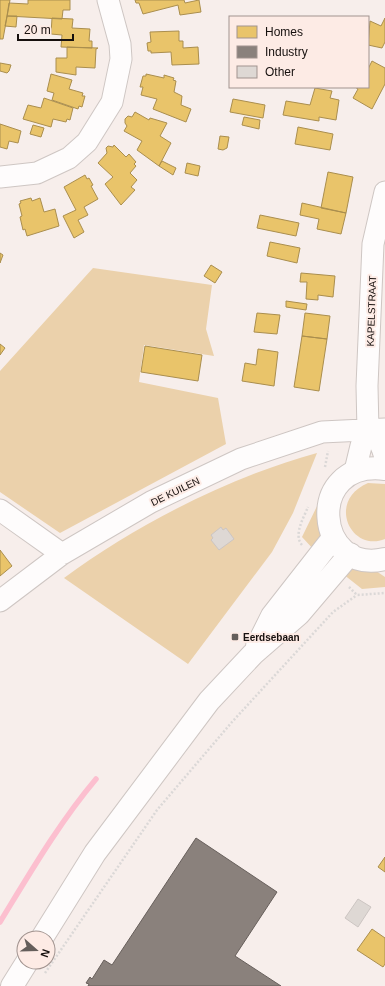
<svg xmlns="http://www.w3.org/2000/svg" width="385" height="986" viewBox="0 0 385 986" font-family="Arial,sans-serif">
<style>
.green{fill:#ebd1ab}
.homes{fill:#e9c46a;stroke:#aa8e4e}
.industry{fill:#8a817c;stroke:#675f5b}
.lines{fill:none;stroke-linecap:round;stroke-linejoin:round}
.stream{stroke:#fcbfcf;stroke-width:5.5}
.building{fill:#ded8d4;stroke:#ccc5c2}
.minor-casing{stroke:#cec6c3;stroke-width:23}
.major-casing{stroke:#cec6c3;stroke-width:24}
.path{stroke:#dbd8d7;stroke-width:2.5;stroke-dasharray:2 2;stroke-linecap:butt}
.minor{stroke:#fefcfc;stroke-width:21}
.major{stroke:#fefcfc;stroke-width:22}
.poi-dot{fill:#655e5b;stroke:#fdebe5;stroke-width:1.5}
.labels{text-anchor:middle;stroke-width:4;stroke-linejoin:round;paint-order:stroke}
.street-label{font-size:10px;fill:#16100e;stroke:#fdebe5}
.poi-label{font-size:10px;font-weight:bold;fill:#16100e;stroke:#fdebe5;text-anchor:start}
</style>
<rect width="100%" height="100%" fill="#f7eeeb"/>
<path class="green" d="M93 268 212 285 206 329 214 356 144 345 139 382 218 398 226 444 60 533 0 492V371Z
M317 453 293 513 272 552 188 664 64 578C135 525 232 476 317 453Z
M368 483 385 484V539C351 553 326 501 368 483Z
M320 500 318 520 324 537 315 551 302 537Z
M355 565 373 569 385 577V587L362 589 343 574Z"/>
<path class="homes" d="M0 0H10L3 39H0Z
M28 0H70V10H63L62 19 7 16 9 3 28 4Z
M135 0H184L185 3 199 0 201 12 180 15 178 5 143 14 139 3H136Z
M7 16H17L16 27 5 26Z
M52 18 73 19 72 28 90 29 89 41H92V48L61 47 62 35 51 34Z
M385 18V42L382 48 368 45 370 21 381 26Z
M179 31V41H183V48L198 47 199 64 172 65 171 52 151 53V51H148L147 43 151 42 150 32Z
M67 47 98 48 96 49 95 68 76 67V75L56 72V58H67Z
M372 61 385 68V84L372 109 353 98 358 89 355 87H368V69Z
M0 63 11 65 9 71 7 73 0 71Z
M51 74 72 80 69 89 83 93 82 96H85L82 107 79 106 78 109 52 100 54 93 47 91Z
M146 74 164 78V75L174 78 173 80 176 81 174 92 182 96 181 105 191 109 186 122 153 109 157 99 141 95 143 87H140L143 76H146Z
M315 88 332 91 330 98 339 100 336 120 319 117V121L283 115 286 101 310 105Z
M44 98 73 108 70 120 67 119 66 122 53 119 51 127 23 119 28 105 41 108Z
M233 99 265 105 263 118 230 112Z
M135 112 149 120 150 118 167 123 160 136 171 143 159 166 137 150 142 141 124 131 127 126 125 123V119L128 116 132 117Z
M244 117 260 120 259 129 242 125Z
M0 124 21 131 18 143 9 141 7 149 0 147Z
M33 125 44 128 41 137 30 134Z
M298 127 333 134 330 150 295 144Z
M220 136 229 137 227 148 223 150 218 149Z
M114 145 126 157 129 154 136 162 134 164 136 166 130 173 137 180 131 187 135 190 121 205 105 184 113 177 98 163 107 153 106 148 108 146 113 147Z
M162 161 176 168 173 175 159 166Z
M187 163 200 166 198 176 185 173Z
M328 172 353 177 346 213 321 208Z
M85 175 87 179 89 178 93 185 91 186 98 199 84 207 88 215 78 220 84 232 74 238 63 216 76 210 64 187Z
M31 198 32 201 40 198 44 212 55 209 59 226 27 236 25 229 23 230 20 217 22 216 19 204 21 203 20 201Z
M302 203 346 213 341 234 317 229 319 219 300 215Z
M260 215 299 223 296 236 257 228Z
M270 242 300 248 297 263 267 256Z
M0 253 3 255 0 263Z
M211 265 222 272 215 283 204 276Z
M301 273 335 276 333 297 318 295V300L306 299 307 282H300Z
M286 301 307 304 306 310 286 307Z
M257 313 280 315 277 334 254 332Z
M305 313 330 316 327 339 302 336Z
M302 336 327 339 319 391 294 387Z
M0 344 5 348 0 355Z
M145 346 202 355 198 381 141 372Z
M258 349 278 352 274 386 242 381 245 363 256 365Z
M0 550 12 566 0 576Z
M385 857V872L378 867Z
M372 929 385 938V964L383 967 357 950Z"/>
<path class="industry" d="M196 838 277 892 235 956 281 986H88L89 984 86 983 90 977 92 979 104 960 112 965Z"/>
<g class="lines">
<path class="stream" d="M0 922C30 873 59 823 96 779"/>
</g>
<path class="building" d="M221 527 223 530 226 528 234 539 219 550 211 540 213 538 211 535Z
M358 899 371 907 358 927 345 918Z"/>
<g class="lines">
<defs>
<path id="minor" d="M0 177 37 173 69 158 87 142 112 102 121 59 120 44 108 0
M368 431C378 438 382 445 385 458
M355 471 361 446 368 431 367 386 373 244 385 192
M0 510 62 554
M0 601 62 554 151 502 241 459 322 432 385 429"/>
<path id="major" d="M385 469C304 459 315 576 385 559
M257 646 272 616 333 538
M42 938 95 853 209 701 253 654 299 614 350 554
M12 986 27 962"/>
</defs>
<use href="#minor" class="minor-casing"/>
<use href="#major" class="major-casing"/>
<path class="path" d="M325 467 328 451
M302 545C293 535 304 517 308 507
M349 587 357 595 385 593
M45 973 157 810 232 722 333 612 357 595"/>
<use href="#minor" class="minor"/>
<use href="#major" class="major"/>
</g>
<rect class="poi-dot" x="231" y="633" width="8" height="8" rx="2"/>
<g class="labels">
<g class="street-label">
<text transform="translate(371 311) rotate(-88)" y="4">KAPELSTRAAT</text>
<text transform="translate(175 491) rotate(-26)" y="4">DE KUILEN</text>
</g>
<g class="poi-label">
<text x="243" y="641">Eerdsebaan</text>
</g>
</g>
<rect x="229" y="16" width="140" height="72" fill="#fdebe5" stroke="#a1938f"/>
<rect x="237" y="26" width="20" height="12" fill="#e9c46a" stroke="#a1938f"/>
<text x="265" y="36" font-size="12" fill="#16100e">Homes</text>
<rect x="237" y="46" width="20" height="12" fill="#8a817c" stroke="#a1938f"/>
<text x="265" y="56" font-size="12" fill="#16100e">Industry</text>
<rect x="237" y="66" width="20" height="12" fill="#ded8d4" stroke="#a1938f"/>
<text x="265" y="76" font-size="12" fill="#16100e">Other</text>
<g transform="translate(36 950) rotate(110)"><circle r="19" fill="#fdebe5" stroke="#a1938f"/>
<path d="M0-3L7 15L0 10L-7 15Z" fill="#655e5b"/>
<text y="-6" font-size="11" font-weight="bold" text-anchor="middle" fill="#16100e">N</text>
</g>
<path d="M18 34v6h55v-6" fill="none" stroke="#16100e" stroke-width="2"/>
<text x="24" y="34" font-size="12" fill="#16100e" stroke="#fdebe5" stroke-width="3" paint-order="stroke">20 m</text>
</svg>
